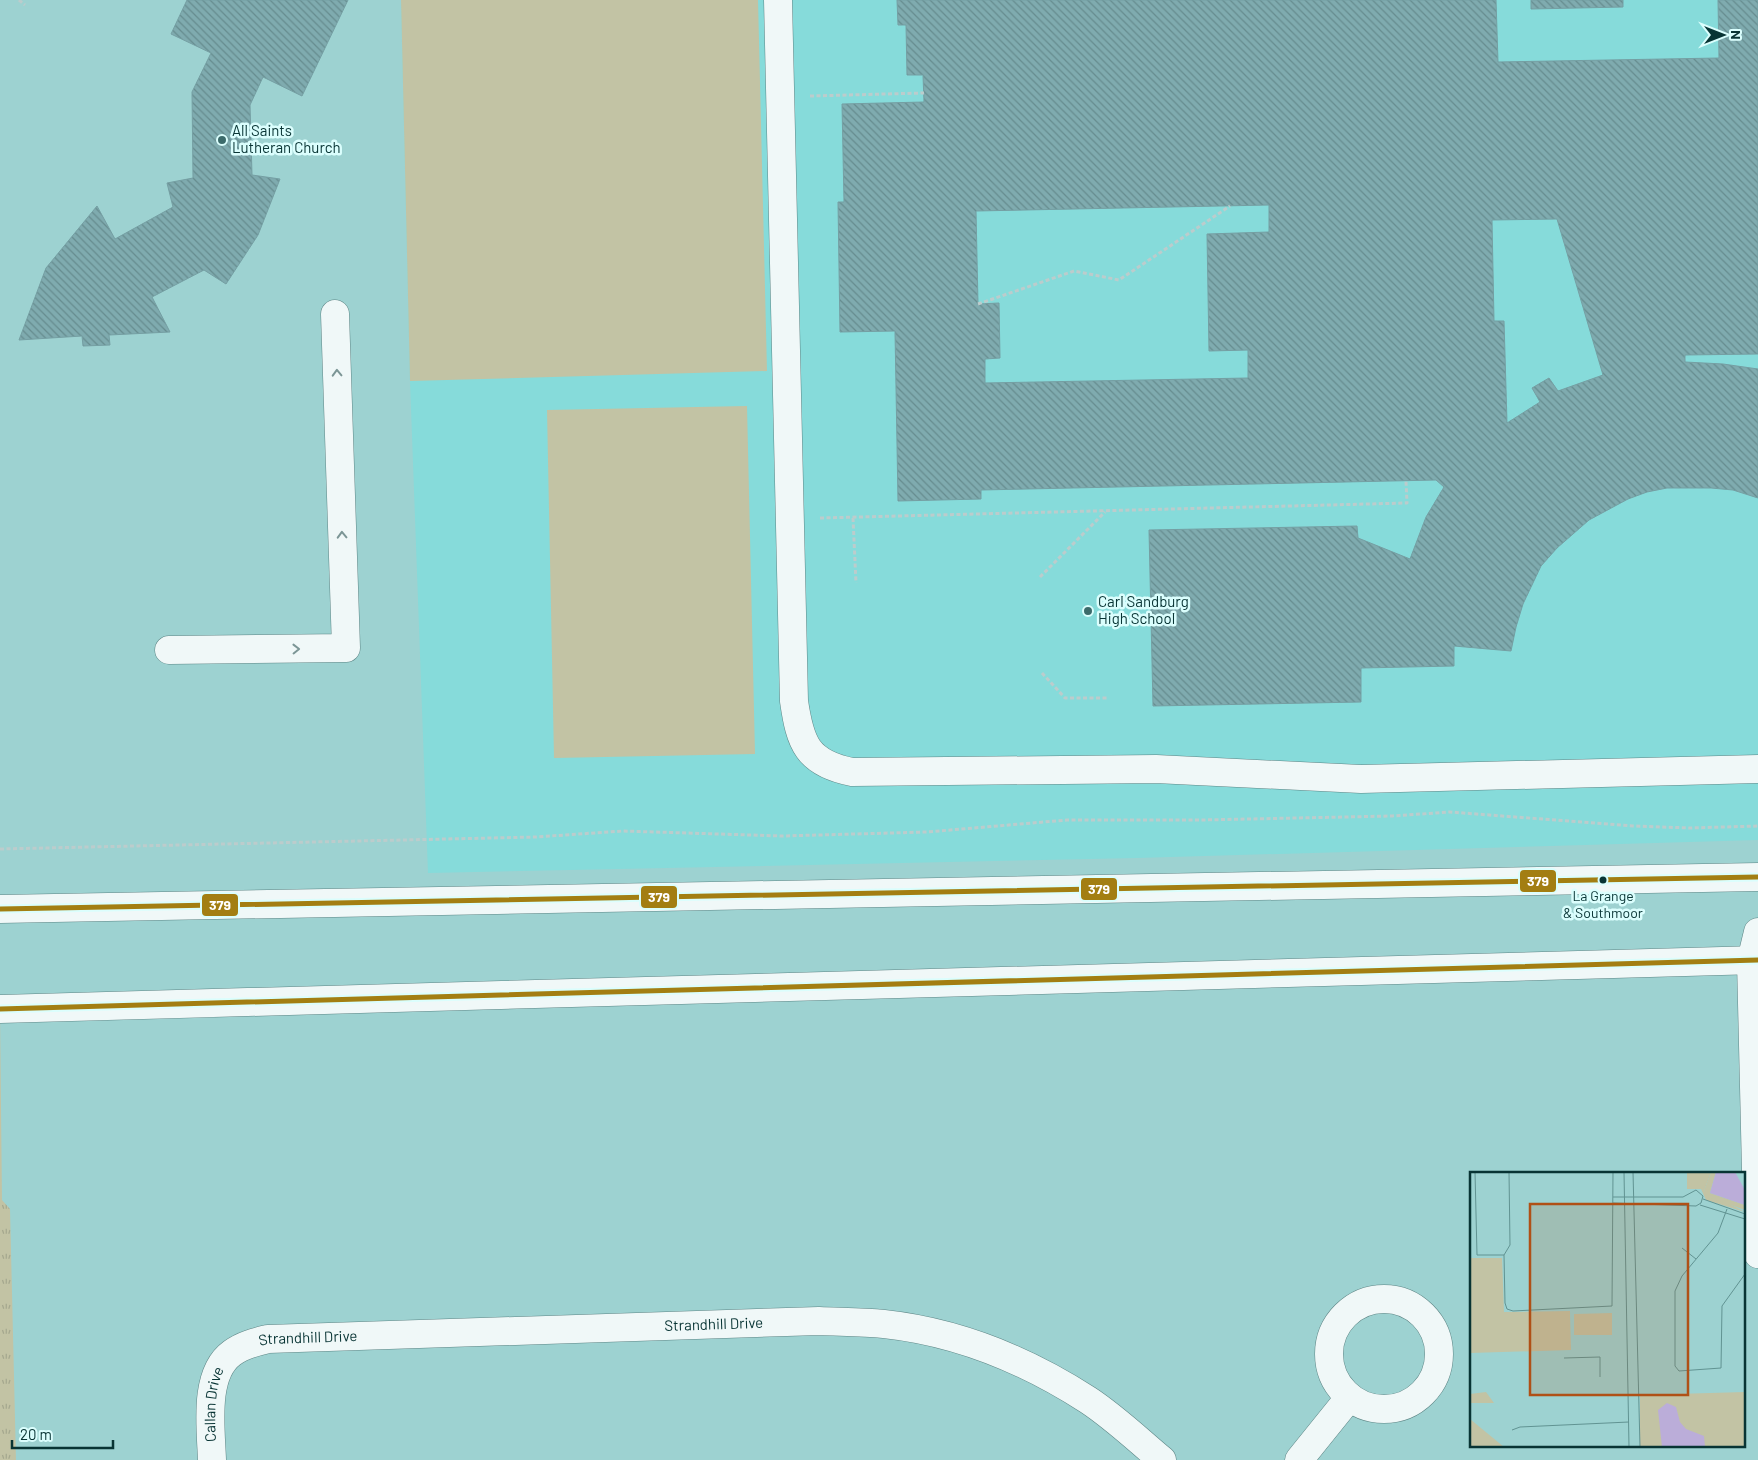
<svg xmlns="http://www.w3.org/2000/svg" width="1758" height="1460" viewBox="0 0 1758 1460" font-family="Barlow,sans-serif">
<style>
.built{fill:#86dbda}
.grass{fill:url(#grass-tufts)}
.park{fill:#c2c3a4}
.building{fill:url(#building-back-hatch);stroke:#759fa3;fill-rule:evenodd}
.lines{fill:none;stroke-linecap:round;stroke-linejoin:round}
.minor-casing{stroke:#5d8585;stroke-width:29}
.highway-casing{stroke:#5d8585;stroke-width:29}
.path{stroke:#bccccc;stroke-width:3;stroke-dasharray:4 2.5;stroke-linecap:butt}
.minor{stroke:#f0f8f8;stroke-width:28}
.highway{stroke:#f0f8f8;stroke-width:28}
.bus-1-casing{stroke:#dbfefd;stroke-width:9}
.bus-1{stroke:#a37e12;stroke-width:5}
.oneway{stroke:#7c9696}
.poi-dot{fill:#3c6b6b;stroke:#dbfefd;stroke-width:2}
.bus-dot{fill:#083434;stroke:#dbfefd;stroke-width:2}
.labels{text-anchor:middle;stroke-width:5;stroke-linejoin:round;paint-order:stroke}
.bus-label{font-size:14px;fill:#083434;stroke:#dbfefd}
.poi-label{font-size:15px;fill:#083434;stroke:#dbfefd;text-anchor:start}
.street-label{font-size:15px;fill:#083434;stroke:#dbfefd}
.inset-road{fill:none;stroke:#619392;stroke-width:1}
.view{fill:#b05016;fill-opacity:0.15;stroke:#b05016;stroke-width:2.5}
.inset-edge{fill:none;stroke:#083434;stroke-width:2.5}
.line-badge{stroke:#dbfefd;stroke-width:2}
.badge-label{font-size:14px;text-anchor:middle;font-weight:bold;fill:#fff}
</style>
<defs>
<pattern id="grass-tufts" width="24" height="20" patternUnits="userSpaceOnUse" patternTransform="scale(1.25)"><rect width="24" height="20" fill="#c2c3a4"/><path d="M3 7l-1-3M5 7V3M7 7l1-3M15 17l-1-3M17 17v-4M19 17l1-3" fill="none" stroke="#a5a88e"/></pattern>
<pattern id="building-back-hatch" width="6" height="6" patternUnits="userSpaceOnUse" patternTransform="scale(1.25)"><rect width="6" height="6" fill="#7fabaf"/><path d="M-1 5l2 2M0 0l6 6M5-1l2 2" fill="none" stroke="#668c8f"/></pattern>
</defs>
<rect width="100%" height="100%" fill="#9dd2d1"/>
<path class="built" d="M401 0H1758V840L1137 858 428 873 410 381Z"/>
<path class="grass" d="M0 1012 2 1200 10 1209 16 1460H0Z"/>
<path class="park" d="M401 0H758L767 371 410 381Z
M747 406 755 754 554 758 547 410Z"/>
<path class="building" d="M187 0H348L302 96 263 77 250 105 252 175 280 179 258 235 226 284 204 270 152 297 170 332 109 335 110 345 83 346 82 336 19 340 46 268 97 206 115 239 173 207 167 183 193 178 192 92 211 53 171 34Z
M897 0H1496L1498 62 1719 58 1718 0H1758V354L1685 355V362L1723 364 1758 369V498L1733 490 1711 488H1667L1647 492 1628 499 1589 520 1557 548 1541 566 1523 604 1516 627 1511 651 1454 646V666L1361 668V702L1153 706 1149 530 1357 526 1358 538 1410 559 1426 517 1444 487 1436 480 981 490V499L898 501 895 331 840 332 838 202H844L842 104 924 102 923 75H907L906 25H898ZM1269 205V232L1207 234 1209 351 1248 350V378L985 383V359L1000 358 999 303 978 304 976 211ZM1557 219 1603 375 1558 391 1549 378 1532 388 1540 402 1507 423 1504 321H1494L1492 220Z
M1531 0H1623V7L1531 9Z"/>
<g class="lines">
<defs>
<g id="minor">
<path d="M778 0 794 701C800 743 807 763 852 772L1156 769 1361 779 1758 769"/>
<path d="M169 650 346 648 335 314"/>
<path d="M1758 932 1751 961 1758 1254"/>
<circle cx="1384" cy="1354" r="55"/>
<path id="s1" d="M212 1460C211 1429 203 1374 232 1353 243 1345 255 1342 268 1339L819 1321C840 1322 862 1322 884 1324 958 1332 1026 1360 1088 1400 1114 1417 1138 1440 1162 1460"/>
<path d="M1299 1460 1349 1398"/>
</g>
<path id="highway" d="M0 909 1758 877
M0 1009 1758 960"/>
</defs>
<use href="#minor" class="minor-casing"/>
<use href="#highway" class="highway-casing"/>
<path class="path" d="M19 0 25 5
M810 96 924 93
M978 304 1074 271 1119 280 1230 206
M820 518 1407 503 1406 481
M853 518 856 583
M1040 577 1105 512
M1042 673 1065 698H1108
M0 849 536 837 623 831 782 836 927 832 1067 820H1201L1392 816 1450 812 1633 826 1690 828 1758 826"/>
<use href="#minor" class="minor"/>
<use href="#highway" class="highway"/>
<defs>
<path id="bus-1" d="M0 909 1758 877
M0 1009 1758 960"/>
</defs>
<use href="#bus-1" class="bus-1-casing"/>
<use href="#bus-1" class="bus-1"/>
</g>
<defs><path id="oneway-chevron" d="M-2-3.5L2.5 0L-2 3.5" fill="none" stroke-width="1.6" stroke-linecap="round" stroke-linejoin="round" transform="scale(1.25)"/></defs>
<g class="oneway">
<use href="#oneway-chevron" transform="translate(337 373) rotate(-92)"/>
<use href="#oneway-chevron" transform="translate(342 535) rotate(-92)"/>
<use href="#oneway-chevron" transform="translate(296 649) rotate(-1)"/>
</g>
<g class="poi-dot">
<circle cx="222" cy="140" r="5"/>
<circle cx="1088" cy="611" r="5"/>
</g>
<circle class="bus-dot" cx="1603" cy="880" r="4.5"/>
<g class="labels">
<g class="bus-label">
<text x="1603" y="901">La Grange<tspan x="1603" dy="17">&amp; Southmoor</tspan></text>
</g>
<g class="poi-label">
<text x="232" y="136">All Saints<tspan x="232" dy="17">Lutheran Church</tspan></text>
<text x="1098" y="607">Carl Sandburg<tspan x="1098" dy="17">High School</tspan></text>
</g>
<g class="street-label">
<text dy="5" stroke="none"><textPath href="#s1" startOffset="598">Strandhill Drive</textPath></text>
<text dy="5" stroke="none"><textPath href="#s1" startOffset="192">Strandhill Drive</textPath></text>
<text dy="5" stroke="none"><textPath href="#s1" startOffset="56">Callan Drive</textPath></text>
</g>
</g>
<g transform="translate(1470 1172)">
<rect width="275" height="275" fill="#9dd2d1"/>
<path d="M217 0H241L234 19 275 40 236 28 231 17H217ZM275 220V275H170V223ZM0 247 34 275H0Z" fill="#c2c3a4"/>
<path d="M241 0H246L240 21 275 33V38L238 25 234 19ZM16 220 24 231H0V222Z" fill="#c2c3a4"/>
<path d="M0 35 1 86H32L34 140 100 139 101 178 0 181ZM142 141V163H104V142Z" fill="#c2c3a4"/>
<path d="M246 0H265L275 18V33L240 21ZM197 231 206 235 210 250 216 257 234 264 235 275H192L188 238Z" fill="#bbadd9"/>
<path class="inset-road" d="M5 0 7 83H34M39 0 40 73 34 83 35 131 37 137 43 139 142 134 143 0M154 0 159 275M163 0 170 275M143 25H213L226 18 233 24 231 31 226 34 143 31M233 27 275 42M230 33 275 47M257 37 248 61 212 104 205 119V194L209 199 251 196 252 134 275 102M212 76 226 87M94 186 130 185V205M42 258 50 255 159 250"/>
<path class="view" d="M60 32H218V223H60Z"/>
<rect width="275" height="275" class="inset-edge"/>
</g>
<g class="line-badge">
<rect x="1519" y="869" width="38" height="24" rx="5" fill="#a37e12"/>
<rect x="1080" y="877" width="38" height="24" rx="5" fill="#a37e12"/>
<rect x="640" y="885" width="38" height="24" rx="5" fill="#a37e12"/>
<rect x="201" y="893" width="38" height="24" rx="5" fill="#a37e12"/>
</g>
<g class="badge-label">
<text x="1538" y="886">379</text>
<text x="1099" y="894">379</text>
<text x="659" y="902">379</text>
<text x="220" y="910">379</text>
</g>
<g transform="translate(1723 35) rotate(90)" stroke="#dbfefd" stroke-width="4" paint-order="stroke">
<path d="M0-4L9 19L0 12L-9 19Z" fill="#083434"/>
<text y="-8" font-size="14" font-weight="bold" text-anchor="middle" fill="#083434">N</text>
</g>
<path d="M12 1440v8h101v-8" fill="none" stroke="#083434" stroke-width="2.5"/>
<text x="20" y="1440" font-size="15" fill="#083434" stroke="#dbfefd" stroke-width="4" paint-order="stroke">20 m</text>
</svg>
